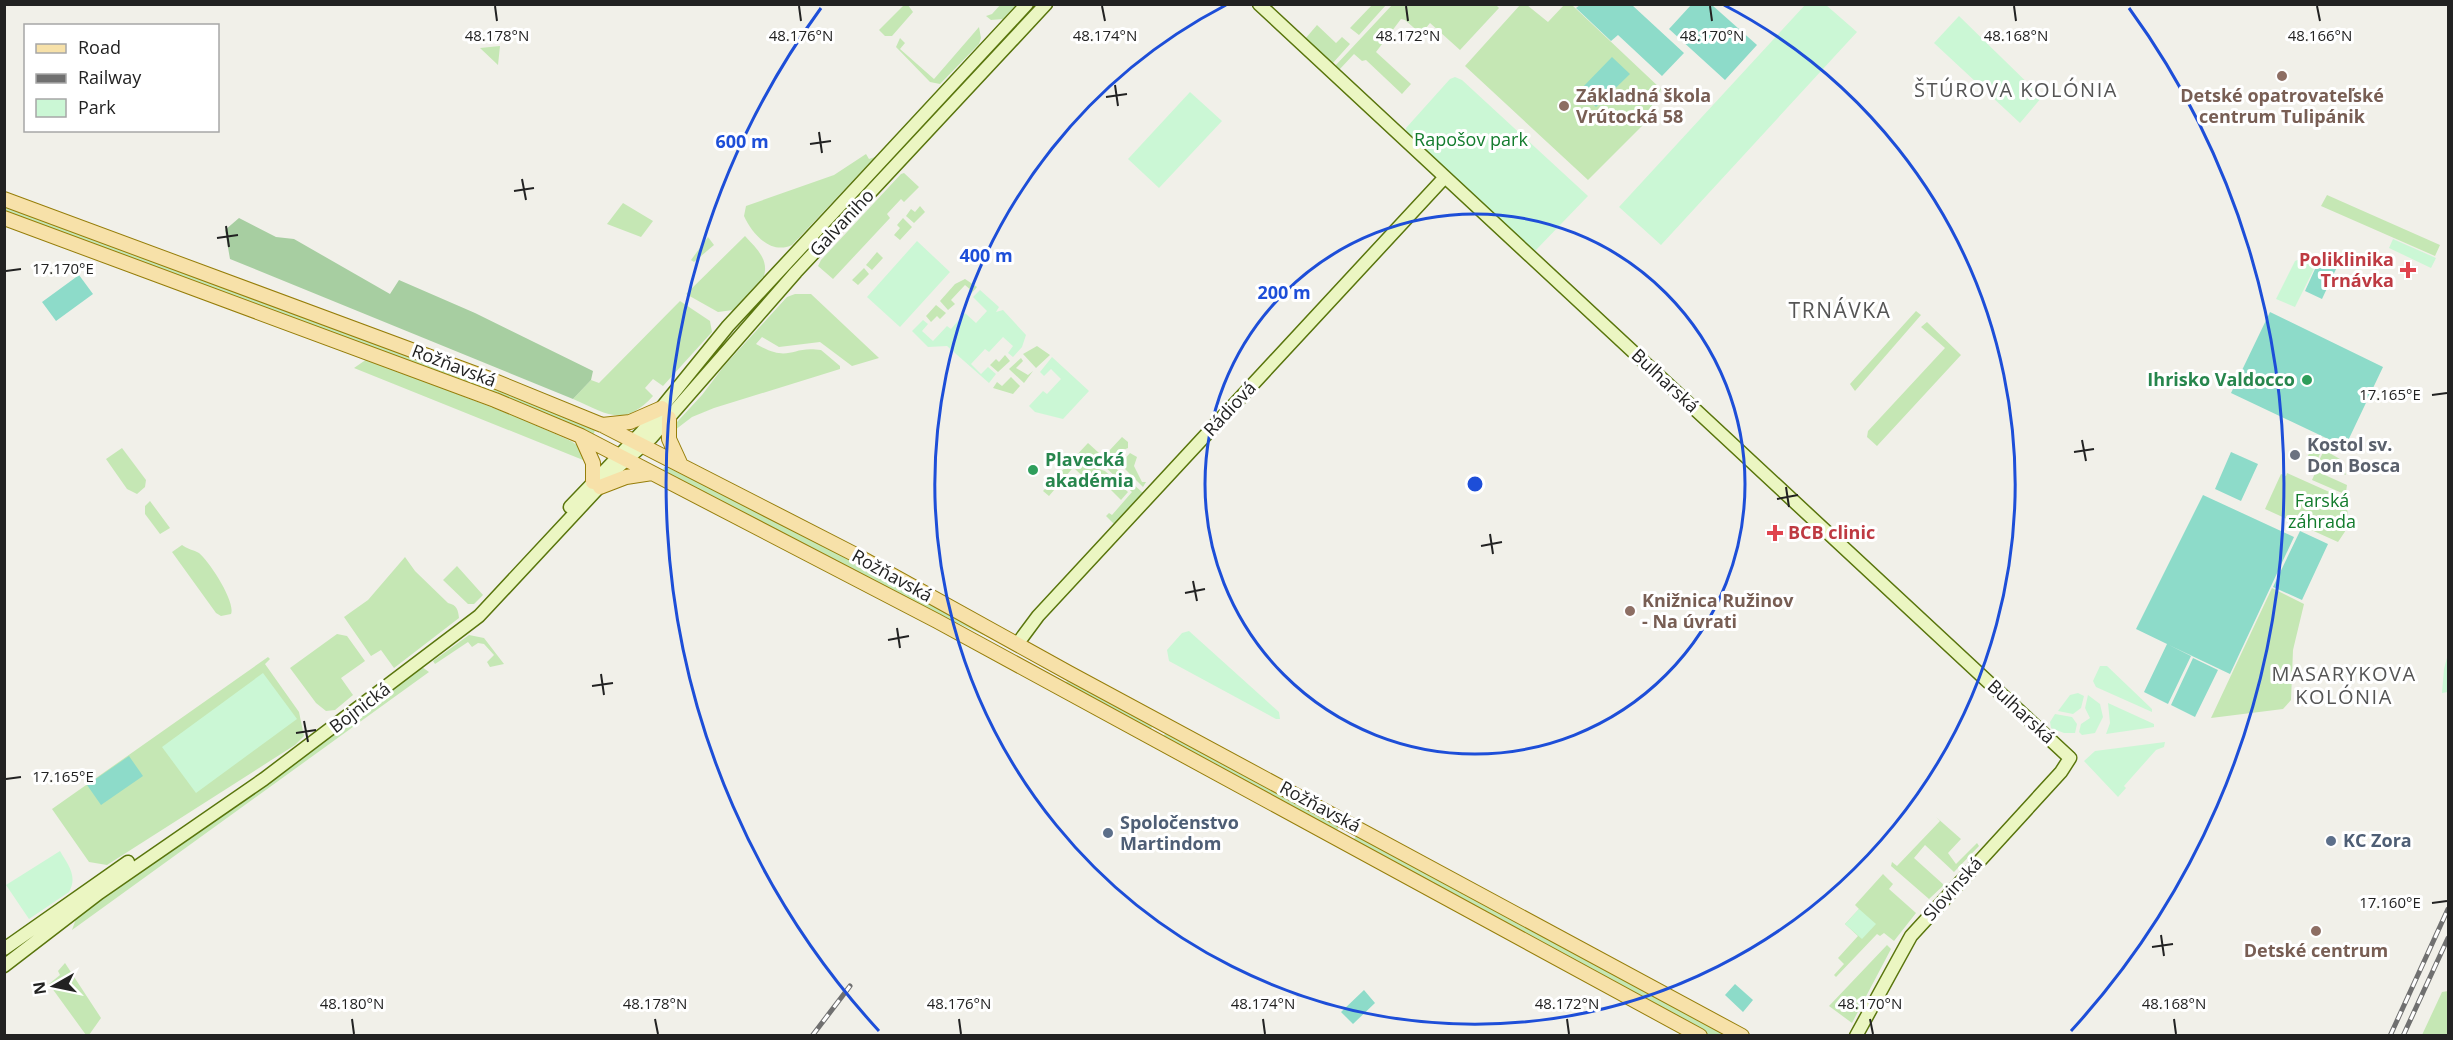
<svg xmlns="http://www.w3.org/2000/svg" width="2453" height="1040" viewBox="0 0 2453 1040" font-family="'Open Sans',sans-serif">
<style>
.grass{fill:#c5e7b4}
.forest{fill:#a7cea1}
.park{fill:#cbf7d5}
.pitch{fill:#8ddbc9}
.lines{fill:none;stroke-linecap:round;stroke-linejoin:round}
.secondary-casing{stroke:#59750c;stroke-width:15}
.primary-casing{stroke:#967e0a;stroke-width:16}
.secondary{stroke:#ebf6c2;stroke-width:12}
.primary{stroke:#f7e1a9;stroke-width:14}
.rail-casing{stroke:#707070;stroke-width:5}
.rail{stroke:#fff;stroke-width:3;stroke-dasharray:9;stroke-linecap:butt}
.ticks{fill:none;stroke:#222;stroke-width:2}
.ring{fill:none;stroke:#1d4ed8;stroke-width:3}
.education-dot{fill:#8d6e63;stroke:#fff;stroke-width:2}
.health-dot{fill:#e0444e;stroke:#fff;stroke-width:2}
.leisure-dot{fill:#2e9e5b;stroke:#fff;stroke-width:2}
.worship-dot{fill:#6b7280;stroke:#fff;stroke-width:2}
.service-dot{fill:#5c6f8a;stroke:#fff;stroke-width:2}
.labels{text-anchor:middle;stroke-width:6;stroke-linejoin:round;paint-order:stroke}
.education-label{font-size:18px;font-weight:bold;fill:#785e54;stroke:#fff;text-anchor:start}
.park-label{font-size:18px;fill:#137c2d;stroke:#fff}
.street-label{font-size:18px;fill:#222;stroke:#fff}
.health-label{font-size:18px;font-weight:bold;fill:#be3a42;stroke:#fff;text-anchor:end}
.leisure-label{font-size:18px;font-weight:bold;fill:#27864d;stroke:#fff;text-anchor:end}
.worship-label{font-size:18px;font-weight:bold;fill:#5b616d;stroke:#fff;text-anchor:start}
.service-label{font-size:18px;font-weight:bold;fill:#4e5e75;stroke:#fff;text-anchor:start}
.neighbourhood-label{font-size:20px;letter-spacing:1.5px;fill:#555;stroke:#fff}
.quarter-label{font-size:21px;letter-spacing:1.5px;fill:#555;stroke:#fff}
.ticks-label{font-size:15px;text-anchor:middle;fill:#222;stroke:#fff;stroke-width:6;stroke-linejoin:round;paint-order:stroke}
.centre{fill:#1d4ed8;stroke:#fff;stroke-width:3}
.ring-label{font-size:18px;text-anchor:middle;font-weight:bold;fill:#1d4ed8;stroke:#fff;stroke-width:6;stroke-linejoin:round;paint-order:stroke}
</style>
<rect width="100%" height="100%" fill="#f1f0e9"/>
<path class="grass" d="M1001 4 1016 5 1003 19 991 20 986 16 992 14Z
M1495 4 1499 8 1460 50 1430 23 1421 34 1405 20 1401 19 1376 52 1411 84 1402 94 1366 60 1362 61 1354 54 1339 70 1335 66 1392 5Z
M904 5H908L913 12 892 36H885L879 30Z
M1033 5H1039L948 102 946 99Z
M1372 5H1386L1359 35 1350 28Z
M1520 5H1527L1548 22 1564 5H1572L1661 89 1659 97 1650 108 1654 114 1588 180 1465 66Z
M1317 25 1336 43 1342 37 1350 44 1332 64 1305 39Z
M979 27 981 38 979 44 940 84 930 82 896 47 900 38 905 43 900 49 934 79Z
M500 46 498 65 480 48Z
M866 154 869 159 875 157 792 245C771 255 752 234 744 216L746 206 834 175Z
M904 173 919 187 904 202 901 199 887 214 890 218 833 279 818 266 821 260 901 174Z
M2327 195 2440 245 2435 256 2321 206Z
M4 203 531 401 595 429 594 434 524 404 5 213Z
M623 203 653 221 641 237 607 224Z
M920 206 925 212 914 223 906 216 911 209 915 212Z
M903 218 912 227 900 240 894 235 900 228 897 225Z
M745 236C756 248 769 259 764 276L733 310 718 312 686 294Z
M708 237 714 245 694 262 691 260Z
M877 252 883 258 872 270 866 265Z
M864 268 869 274 858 285 852 280Z
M965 279 977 287 970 295 972 291 965 285 951 300 955 304 948 310 940 301 955 284Z
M795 294H811L879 358 852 366 820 342 779 347 762 337 756 344C791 364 790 345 821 350L840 366V369L714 408 692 417 675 430 677 422 702 395 724 366 787 297Z
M680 301 710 321 712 332 663 386 653 379 645 388 653 396C624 428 607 414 573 399L591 380 599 383Z
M936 305 946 313 940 319 937 316 931 322 926 316Z
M1916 311 1921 315 1855 391 1850 384Z
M1927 322 1961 355 1877 446 1867 437 1868 431 1945 348 1921 327Z
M1037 346 1050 355 1036 368 1023 354Z
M1005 355 1010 361 998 372 990 365 996 359 999 362Z
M1021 358 1023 361 1016 368 1028 375 1033 371 1024 383 1009 369Z
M367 359 524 420 571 441 581 448 588 462 354 368Z
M1011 377 1020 386 1013 394 993 388 997 382 1002 386Z
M1122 437 1128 442V448L1111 455 1108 452Z
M1088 443 1143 493 1114 524 1106 516 1109 513 1112 515 1132 492 1103 465H1094L1082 457 1049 496 1043 491Z
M2313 445 2322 449 2316 463 2307 458Z
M122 448 146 480 145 487 137 494 127 489 106 459Z
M2324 450 2340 459 2346 475 2318 463Z
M1130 453 1137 457 1134 466 1142 482H1146L1143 487 1123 467V461Z
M1081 463 1105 471 1128 492 1121 500 1103 482 1098 481 1093 486 1075 469Z
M665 466 821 543 1003 644 910 601 662 471Z
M2316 471 2347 485 2346 492 2342 493 2312 480Z
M2287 473 2345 499 2350 524 2338 542 2265 509 2281 474 2286 476Z
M150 501 170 528 160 534 145 514V506Z
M182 545C187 549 194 550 199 553 209 561 236 602 231 614L221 616 216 613 172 552Z
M405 557 415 571 448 603C457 605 458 610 459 618L394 668 381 650 371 656 344 617 368 600Z
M457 566 483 595 474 604H468L443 580Z
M2272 588 2304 604 2293 650 2291 700 2283 709 2211 718Z
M337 634 347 636 365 661 341 678 353 695 335 710 326 711 316 703 290 668Z
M469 635 484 638 504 664 490 667 487 662 494 655 484 644 478 643 472 647 468 642 435 664 433 661Z
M268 657 270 659 265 664 299 712 304 736 295 745 107 865 89 862 52 809Z
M422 667 429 672 72 930 77 916Z
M1067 681 1154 724 1150 730 1064 685Z
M1166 732 1338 826V829L1335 831 1163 737Z
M1936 817 1961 839 1948 853 1956 864 1977 843 1979 846 1954 872 1925 845 1914 858 1944 885 1929 899 1891 866 1892 862 1897 866 1940 821Z
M1358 834 1729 1035H1710L1353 840Z
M1883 874 1893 884 1889 889 1916 913 1894 941 1884 933 1880 936 1877 934 1836 977 1834 975 1844 964 1838 958 1858 936 1845 924 1859 909 1855 905Z
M1887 945 1891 949 1852 1023 1829 1006Z
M65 963 101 1018 89 1035H86L49 984 60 975 58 971Z
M2448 991V1035H2422L2442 992Z"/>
<path class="forest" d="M239 218 276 237 294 239 390 294 399 280 475 313 593 371 591 380 573 399 230 259 225 230Z"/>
<path class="park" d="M1805 5H1826L1857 32 1661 245 1619 207Z
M1959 16 2042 97 2020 123 1934 43Z
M1455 77 1462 80 1588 196 1535 251 1407 134 1406 128 1450 79Z
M1190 92 1222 121 1159 188 1128 159Z
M2393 239 2436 258 2431 268 2389 248Z
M917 241 950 272 900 327 867 297Z
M2303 252 2319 259 2295 307 2276 299 2295 261 2300 259Z
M980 290 999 307 996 312 1003 310 1026 335 1022 347 1013 357 1008 353 1013 346 1003 337 989 352 985 349 971 364 981 374 988 367 996 374 989 383 947 346 928 347 912 331 923 320 928 324 922 331 933 341 947 326 951 329 965 313 976 323 987 311 973 297Z
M1052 357 1089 391 1063 419 1035 412 1029 406 1043 391 1047 394 1061 379 1051 369 1044 376 1040 372Z
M1189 631 1279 712 1280 719H1276L1169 661 1167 650 1182 633Z
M2448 654V692L2442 693 2444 669Z
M2100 666H2107L2152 709V712L2096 687 2093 681Z
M263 673 297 719 196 793 162 747Z
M2078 693 2084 696 2081 708 2073 714 2058 711 2070 695Z
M2088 695 2100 704 2103 717 2095 733 2082 735 2079 732 2081 724 2090 718 2085 708Z
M2108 703 2154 724V727L2106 734 2110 723Z
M2055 714 2072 717 2077 724 2075 733H2064L2051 728 2050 722Z
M2165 742 2164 747 2156 750 2124 786 2126 788 2118 797 2084 761 2095 751Z
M60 851C68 865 78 876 69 892L29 919 6 885Z
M1859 909 1876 924 1862 939 1845 924Z"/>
<path class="pitch" d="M1580 5H1632L1684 53 1662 76 1618 35 1611 41 1576 8Z
M1691 5H1712L1757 45 1725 80 1669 29Z
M1612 57 1630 74 1596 107 1579 91Z
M2320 258 2337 267 2322 299 2305 291Z
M79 275 93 294 56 321 42 302Z
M2270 312 2383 367 2345 447 2231 393Z
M2231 452 2258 464 2241 501 2215 489Z
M2203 495 2294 537 2230 674 2169 645 2191 656 2168 704 2144 692 2167 644 2136 629Z
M2300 531 2328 544 2302 600 2273 587Z
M2193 658 2218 670 2195 717 2171 705Z
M129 756 143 776 101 805 87 785Z
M1735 984 1753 1000 1743 1012 1725 995Z
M1364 990 1375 1003 1353 1024 1341 1012Z"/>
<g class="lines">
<defs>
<path id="secondary" d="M1259 4 2070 758 2061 772 1911 936 1856 1036
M570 507 641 433 728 326 1027 4
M1018 643 1038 616 1445 177
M4 949 128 862
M4 966 99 893 264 779 479 616 617 468 651 438 796 272 1046 4"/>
<path id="primary" d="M4 199 487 378 602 425 854 554 1069 673 1742 1036
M4 218 495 400 581 436 937 621 1700 1036
M669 418V439L680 463
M602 425 630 422 662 408
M581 436 593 463V482
M600 487 626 477 652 473"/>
</defs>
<use href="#secondary" class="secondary-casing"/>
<use href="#primary" class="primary-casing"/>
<use href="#secondary" class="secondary"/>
<use href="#primary" class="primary"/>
<defs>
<path id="rail" d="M812 1036 850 986
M2390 1036 2448 909
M2403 1036 2448 938"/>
</defs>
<use href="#rail" class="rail-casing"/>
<use href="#rail" class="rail"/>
</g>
<path class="ticks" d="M495 6 497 21M799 6 801 21M1102 6 1105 21M1406 6 1408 21M1710 6 1712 21M2014 6 2016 21M2317 6 2320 21M1115 85 1118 106M1106 97 1127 94M819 132 822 153M810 144 831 141M522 179 526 200M514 191 534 188M226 226 229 247M217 238 238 235M6 271 21 269M2432 395 2447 393M2082 440 2086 461M2074 452 2094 449M1786 487 1789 507M1777 499 1798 495M1490 534 1493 554M1481 546 1502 542M1193 581 1197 601M1185 593 1205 589M897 628 900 648M888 640 909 636M601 674 604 695M592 686 613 683M304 721 308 742M296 733 316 730M6 779 21 777M2432 903 2447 901M2161 935 2164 956M2152 947 2173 944M352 1019 354 1034M655 1019 658 1034M959 1019 961 1034M1263 1019 1265 1034M1567 1019 1569 1034M1870 1019 1873 1034M2174 1019 2176 1034"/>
<g class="ring">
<circle cx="1475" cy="484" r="270"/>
<path d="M1724 5A540 540 0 1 1 1226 5"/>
<path d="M879 1031A809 809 0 0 1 821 8M2129 8A809 809 0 0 1 2071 1031"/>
</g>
<g class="education-dot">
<circle cx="2282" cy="76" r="6"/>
<circle cx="1564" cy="106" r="6"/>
<circle cx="1630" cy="611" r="6"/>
<circle cx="2316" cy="931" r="6"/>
</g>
<g class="health-dot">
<path d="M2405 261h6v6h6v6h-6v6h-6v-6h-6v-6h6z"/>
<path d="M1772 524h6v6h6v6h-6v6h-6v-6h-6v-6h6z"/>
</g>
<g class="leisure-dot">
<circle cx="2307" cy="380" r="6"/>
<circle cx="1033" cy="470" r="6"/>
</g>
<circle class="worship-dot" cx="2295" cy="455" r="6"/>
<g class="service-dot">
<circle cx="1108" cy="833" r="6"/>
<circle cx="2331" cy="841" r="6"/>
</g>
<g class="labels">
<g class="education-label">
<text x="1576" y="102">Základná škola<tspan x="1576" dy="21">Vrútocká 58</tspan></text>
<text x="2282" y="102" text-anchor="middle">Detské opatrovateľské<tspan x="2282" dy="21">centrum Tulipánik</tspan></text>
<text x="1642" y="607">Knižnica Ružinov<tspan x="1642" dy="21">- Na úvrati</tspan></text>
<text x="2316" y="957" text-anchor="middle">Detské centrum</text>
</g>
<g class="park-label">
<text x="1471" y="146">Rapošov park</text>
<text x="2322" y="507">Farská<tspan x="2322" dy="21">záhrada</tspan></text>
</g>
<g class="street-label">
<text transform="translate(842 223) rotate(-47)" y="6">Galvaniho</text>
<text transform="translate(454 366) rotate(21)" y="6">Rožňavská</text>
<text transform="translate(1665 381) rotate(43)" y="6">Bulharská</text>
<text transform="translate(1230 409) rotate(-47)" y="6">Rádiová</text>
<text transform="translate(892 576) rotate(29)" y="6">Rožňavská</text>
<text transform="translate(360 708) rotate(-37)" y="6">Bojnická</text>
<text transform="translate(2021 712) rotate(43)" y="6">Bulharská</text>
<text transform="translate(1320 807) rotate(28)" y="6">Rožňavská</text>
<text transform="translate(1953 889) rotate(-48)" y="6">Slovinská</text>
</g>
<g class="health-label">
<text x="2394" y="266">Poliklinika<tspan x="2394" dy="21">Trnávka</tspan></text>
<text x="1788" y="539" text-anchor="start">BCB clinic</text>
</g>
<g class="leisure-label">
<text x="2295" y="386">Ihrisko Valdocco</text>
<text x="1045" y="466" text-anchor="start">Plavecká<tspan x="1045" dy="21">akadémia</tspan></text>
</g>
<g class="worship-label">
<text x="2307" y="451">Kostol sv.<tspan x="2307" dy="21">Don Bosca</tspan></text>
</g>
<g class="service-label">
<text x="1120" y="829">Spoločenstvo<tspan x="1120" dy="21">Martindom</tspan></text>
<text x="2343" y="847">KC Zora</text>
</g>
<g class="neighbourhood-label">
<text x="2016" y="97">ŠTÚROVA KOLÓNIA</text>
<text x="2344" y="681">MASARYKOVA<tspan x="2344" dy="23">KOLÓNIA</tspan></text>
</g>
<g class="quarter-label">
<text x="1840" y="318">TRNÁVKA</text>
</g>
</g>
<g class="ticks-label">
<text x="2320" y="41">48.166°N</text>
<text x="497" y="41">48.178°N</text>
<text x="801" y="41">48.176°N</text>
<text x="1105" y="41">48.174°N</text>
<text x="1408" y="41">48.172°N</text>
<text x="1712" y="41">48.170°N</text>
<text x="2016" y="41">48.168°N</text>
<text x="63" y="274">17.170°E</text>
<text x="2390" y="400">17.165°E</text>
<text x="63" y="782">17.165°E</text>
<text x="2390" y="908">17.160°E</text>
<text x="352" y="1009">48.180°N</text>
<text x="655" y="1009">48.178°N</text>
<text x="959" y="1009">48.176°N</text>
<text x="1263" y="1009">48.174°N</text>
<text x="1567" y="1009">48.172°N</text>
<text x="1870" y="1009">48.170°N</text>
<text x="2174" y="1009">48.168°N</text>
</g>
<circle cx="1475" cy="484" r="9" class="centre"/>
<g class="ring-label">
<text x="742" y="148">600 m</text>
<text x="986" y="262">400 m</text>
<text x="1284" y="299">200 m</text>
</g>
<rect width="2453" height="1040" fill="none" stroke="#222222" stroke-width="12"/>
<rect x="24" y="24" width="195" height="108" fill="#ffffff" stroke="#a7a7a7" stroke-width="1.5"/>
<rect x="36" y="44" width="30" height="9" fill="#f7e1a9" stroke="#a7a7a7" stroke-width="1.5"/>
<text x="78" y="54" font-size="18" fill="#222222">Road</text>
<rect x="36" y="74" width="30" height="9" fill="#707070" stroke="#a7a7a7" stroke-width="1.5"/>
<text x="78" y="84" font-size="18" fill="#222222">Railway</text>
<rect x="36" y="99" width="30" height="18" fill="#cbf7d5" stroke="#a7a7a7" stroke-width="1.5"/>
<text x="78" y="114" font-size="18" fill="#222222">Park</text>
<g transform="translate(54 986) rotate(261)" stroke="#ffffff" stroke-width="4.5" paint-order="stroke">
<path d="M0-4.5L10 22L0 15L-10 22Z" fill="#222222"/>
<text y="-9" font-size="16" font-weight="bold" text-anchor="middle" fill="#222222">N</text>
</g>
</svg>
